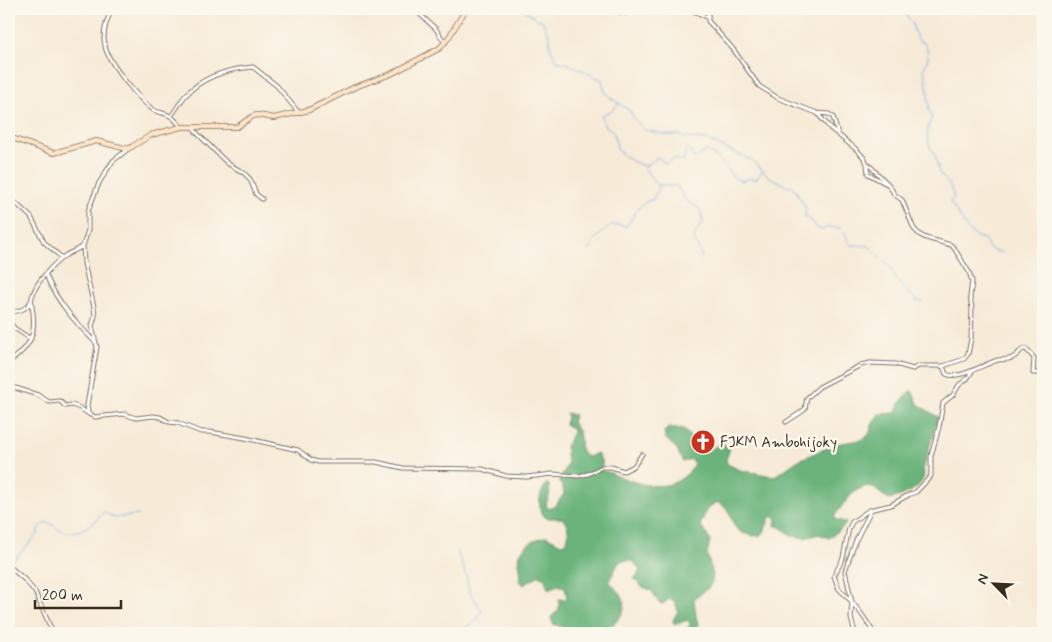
<svg xmlns="http://www.w3.org/2000/svg" width="1052" height="642" viewBox="0 0 1052 642" font-family="Mynerve,sans-serif">
<style>
.forest{fill:#6ab47c;stroke:#526f4d}
.lines{fill:none;stroke-linecap:round;stroke-linejoin:round}
.stream{stroke:#78abe4;stroke-width:1}
.street-casing{stroke:#7d6e5f;stroke-width:5}
.secondary-casing{stroke:#7d6e5f;stroke-width:6}
.street{stroke:#fff;stroke-width:3}
.secondary{stroke:#ffe4c6;stroke-width:4.5}
.labels{text-anchor:middle;stroke-width:5;stroke-linejoin:round;paint-order:stroke}
.poi-label{font-size:15px;fill:#3b2a1e;stroke:#fbf7ec;text-anchor:start}
</style>
<rect width="100%" height="100%" fill="#fbf7ec"/>
<filter id="ink" filterUnits="userSpaceOnUse"><feTurbulence type="fractalNoise" baseFrequency=".02" numOctaves="2"/><feDisplacementMap in="SourceGraphic" scale="10" xChannelSelector="R" yChannelSelector="G"/><feConvolveMatrix kernelMatrix="1 2 1 2 8 2 1 2 1" color-interpolation-filters="sRGB"/></filter>
<filter id="wash" filterUnits="userSpaceOnUse"><feTurbulence type="fractalNoise" baseFrequency=".0096" numOctaves="4" result="noise"/><feDisplacementMap in="SourceGraphic" scale="20" xChannelSelector="R" yChannelSelector="G"/><feGaussianBlur stdDeviation="1.12" result="paint"/><feColorMatrix in="noise" values="0 0 0 0 0 0 0 0 0 0 0 0 0 0 0 0 0 1.4 0 .05"/><feComposite in="paint" operator="in"/></filter>
<g filter="url(#wash)">
<rect width="100%" height="100%" fill="#f7ebd8"/>
<path class="forest" d="M910 391H912L919 405 938 417 923 469C929 486 902 497 889 499 883 496 877 490 872 487 857 482 841 507 834 517L836 520 846 522 845 525C841 530 834 534 829 538L819 534 804 538 793 536 778 526H775L776 519 774 516 770 517 764 532 759 536C720 534 743 513 716 502L707 509 700 525 710 540 707 554 713 575 712 582 708 588 694 599 696 617 701 633H684V630L690 626V622L687 620 677 624H674L673 620 678 611 675 601 669 599 663 604 659 603 652 591 641 586 634 579 640 571C635 560 630 559 619 562L609 581C613 587 619 590 622 596 626 604 625 610 620 617 602 641 577 632 553 624L551 617 559 610V599L566 600 567 597 565 587 558 585 548 589 545 579 539 575 524 585 519 580C522 573 520 570 519 563 518 546 533 541 546 536L561 544 566 543C570 535 569 525 562 518H546C536 508 539 493 547 483 552 488 549 498 546 504L548 509 555 506 564 494 563 488 559 482 568 463C564 451 566 443 573 433L572 429 565 424 567 418 566 413 574 415 572 422C574 425 578 430 579 433 582 442 577 452 588 457L597 453 602 462V471C610 472 614 475 621 477 639 484 664 492 682 478 688 474 692 469 694 463L691 459 683 462 676 448 666 439 664 432 669 427 684 429 691 438 692 445H688L687 447 690 451 697 448 699 449V452L703 454C711 451 715 445 723 443L730 449 726 459 727 464 740 470 772 476 777 475 797 461 817 452 836 444 861 440 869 435 872 425 879 414 896 413 899 404Z"/>
<g class="lines">
<path class="stream" d="M523 9 537 19 542 20 550 37V47L558 62 567 63 602 80 605 92 612 99 630 111 635 120 645 130 667 135H679L685 138 707 140 753 161 771 178 789 187 792 186 796 191 806 208 805 217 814 223 817 228 823 230 828 227 840 228C847 231 845 239 851 245L869 246 891 268 896 280 907 292 918 301 923 302
M901 9 912 23 914 32 918 40 924 43 927 49 928 58 924 69 928 92 929 111 932 117 928 127 927 135 930 147 935 155 939 173 949 184 954 197 950 202 968 230 977 237 984 239C989 247 990 253 1002 252
M620 103 612 110 601 116 603 120 604 125 613 131 618 151 630 160 643 166 655 183 657 185 677 186 684 199 700 209 703 222 696 232 694 238 702 257
M644 167 658 157 666 164 672 159 683 161 687 147 694 158 706 151C710 154 715 156 720 160 730 170 727 175 741 181L750 178 756 179 762 171
M590 250C591 238 603 234 610 225H622L626 227C636 214 636 205 653 199L658 190V185
M457 551 467 578 469 591 482 610 478 619 466 627 464 633
M10 564 38 534V529C41 526 44 522 48 523 55 525 60 531 66 532 81 534 95 522 104 512L114 518 138 515
M348 633 351 629"/>
</g>
</g>
<g filter="url(#ink)">
<g class="lines">
<defs>
<path id="street" d="M414 9 436 29 445 43
M600 9 626 13 629 9
M689 9 707 17
M708 9V21L733 49 759 86 778 98 817 113 831 129 857 150 865 159 867 164 868 174 889 185 894 194 902 200 914 229 920 235 926 238 951 245 954 248 969 272 972 281 970 297 972 308 971 339 968 354 964 359 943 366 946 374C957 381 986 363 998 360 1003 359 1010 360 1014 357 1017 355 1020 351 1023 349H1026L1034 358 1033 373H1043
M109 16C105 25 103 37 105 46 108 63 138 98 152 109 157 113 164 112 170 116 174 118 178 123 181 127
M817 113 829 114 833 117 838 134
M171 116C176 110 180 102 185 96 202 77 228 69 253 67L277 86 299 113
M193 127 196 132 227 163 244 173 250 179 256 194 262 199
M868 164 888 184
M9 197 31 217 44 242 62 258
M46 275C56 301 76 323 96 343L97 347 87 405 88 413 95 417 124 414 136 418 153 416 160 417 169 422 178 423 201 432H210L245 438 298 450 311 460 318 462H376L403 468 482 469 506 476 527 477 553 474 578 476 588 474 602 467H611L624 471 634 466 642 454
M9 312C18 312 27 309 31 301
M9 321 14 328 31 339
M96 343 92 326 95 316 94 307 84 263 83 246 88 230V211L99 183 107 170 113 161 128 149
M9 362C28 349 36 337 33 313 32 307 30 300 33 294 38 280 53 264 66 255 71 252 77 250 83 246
M9 386 38 395 49 402 60 401 65 406 72 405 80 408 90 415
M786 422 800 413 805 409 807 398 819 387 861 365 870 363 895 364 913 369 919 366H943
M871 510 856 540 845 571 852 602 863 616 874 633
M9 566 25 580 35 592 53 633
M855 633 851 618 852 602 839 589 834 576 843 558 849 528 852 522 869 510 891 505 910 494 916 492 931 476V456L939 427 943 403 953 395 959 385 967 379 973 370"/>
<path id="secondary" d="M9 137 54 153 96 141 128 149 151 135 181 127H237L253 116 258 115 274 118 309 110 355 87 391 74 440 48 449 37 466 9"/>
</defs>
<use href="#street" class="street-casing"/>
<use href="#secondary" class="secondary-casing"/>
<use href="#street" class="street"/>
<use href="#secondary" class="secondary"/>
</g>
</g>
<defs>
<symbol id="church-disc" viewBox="-11 -11 22 22"><circle r="9.5" fill="#c8321e" stroke="#fbf7ec"/><path d="M-1.2-6h2.4v3.5h3.3v2.4h-3.3V6h-2.4V-.1h-3.3v-2.4h3.3Z" fill="#fff"/></symbol>
</defs>
<g fill-rule="evenodd">
<use href="#church-disc" x="689" y="428" width="28" height="28"/>
</g>
<g class="labels">
<g class="poi-label">
<text x="720" y="447">FJKM Ambohijoky</text>
</g>
</g>
<rect width="1052" height="642" fill="none" stroke="#fbf7ec" stroke-width="30"/>
<g transform="translate(994 584) rotate(294)" stroke="#fbf7ec" stroke-width="4" paint-order="stroke">
<path d="M0-4L9 19L0 12L-9 19Z" fill="#3b2a1e"/>
<text y="-8" font-size="14" font-weight="bold" text-anchor="middle" fill="#3b2a1e">N</text>
</g>
<path d="M35 600v8h86v-8" fill="none" stroke="#3b2a1e" stroke-width="2.5"/>
<text x="42" y="600" font-size="15" fill="#3b2a1e" stroke="#fbf7ec" stroke-width="4" paint-order="stroke">200 m</text>
</svg>
